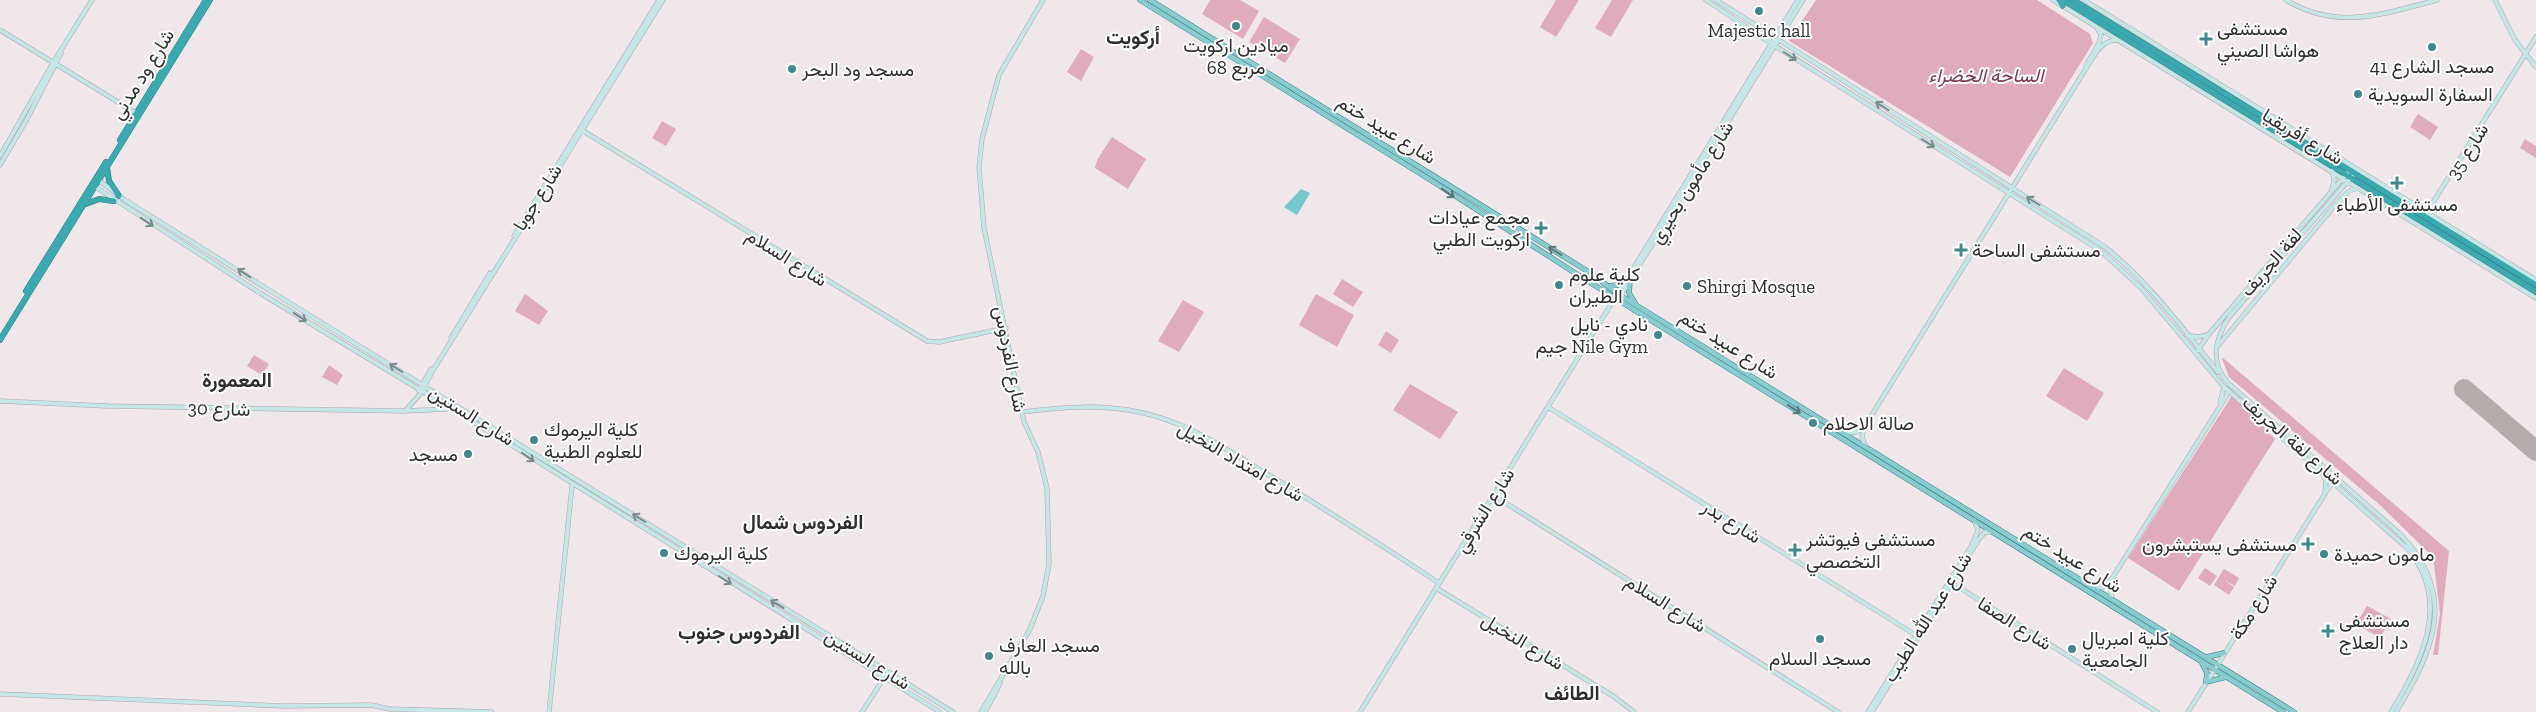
<svg xmlns="http://www.w3.org/2000/svg" width="2536" height="712" viewBox="0 0 2536 712" font-family="'Zilla Slab',Vazirmatn,serif">
<style>
.green{fill:#e1abbe}
.water{fill:#77c8cc}
.lines{fill:none;stroke-linecap:round;stroke-linejoin:round}
.runway{stroke:#b4adae;stroke-width:20}
.secondary-casing{stroke:#aea6a8;stroke-width:5}
.primary-casing{stroke:#367e82;stroke-width:5.5}
.highway-casing{stroke:#367e82;stroke-width:6}
.secondary{stroke:#c4e6e7;stroke-width:4}
.primary{stroke:#89ccd0;stroke-width:4.5}
.highway{stroke:#3aaab0;stroke-width:5}
.oneway{stroke:#7a8a8a}
.oneway2{stroke:#587577}
.poi-dot{fill:#40888c;stroke:#fff;stroke-width:2}
.labels{text-anchor:middle;stroke-width:4;stroke-linejoin:round;paint-order:stroke}
.poi-label{font-size:19px;fill:#302d2e;stroke:#fff;text-anchor:start}
.street-label{font-size:19px;fill:#302d2e;stroke:#fff}
.park-label{font-size:19px;font-style:italic;fill:#7f3554;stroke:#fff}
.neighbourhood-label{font-size:20px;font-weight:bold;fill:#302d2e;stroke:#fff}
</style>
<rect width="100%" height="100%" fill="#efe7e9"/>
<path class="green" d="M1210 0H1240L1259 11 1243 39 1202 14Z
M1556 0H1579L1556 37 1540 27Z
M1612 0H1633L1611 37 1595 28Z
M1816 0H2037L2090 34 2093 43 2010 177 1789 41Z
M1264 17 1300 39 1285 63 1249 42Z
M1081 49 1094 57 1081 81 1067 72Z
M2418 114 2438 127 2430 140 2410 127Z
M662 121 676 129 666 146 652 138Z
M1112 137 1146 159 1128 189 1095 168 1097 160Z
M2525 139 2536 146V158L2520 148Z
M1342 279 1363 292 1353 307 1333 294Z
M525 294 548 311 539 325 515 311Z
M1316 294 1354 315 1337 347 1299 325Z
M1183 300 1204 312 1179 352 1158 341Z
M1386 331 1399 340 1391 353 1378 345Z
M254 355 269 364 262 375 247 366Z
M2223 358 2449 551 2438 655H2433L2440 614 2433 557 2381 506 2229 377 2222 359Z
M329 365 343 375 337 385 322 377Z
M2064 368 2104 393 2087 421 2046 396Z
M1410 384 1458 412 1440 439 1393 410Z
M2233 394 2275 439 2179 591 2128 558Z
M2205 568 2217 576 2210 586 2198 578Z
M2224 569 2239 578 2235 586 2224 580 2234 587 2229 595 2214 585Z
M2367 606 2391 619 2380 638 2356 624Z"/>
<path class="water" d="M1301 189 1310 193 1297 215 1284 207Z"/>
<g class="lines">
<path class="runway" d="M2464 389 2536 451"/>
<defs>
<path id="secondary" d="M1706 0 1772 44 2101 251 2141 288 2224 387 2406 547C2453 600 2422 662 2391 712
M1716 0 2105 247C2149 282 2183 329 2218 372
M2053 0 2536 298
M2084 0 2536 280
M2286 0C2337 31 2383 14 2437 0
M2495 0 2515 40 2536 67
M0 30 136 113
M2086 66 2099 43 2101 35 2098 30
M580 129 927 341 939 342 1006 328
M0 156 53 63 92 0
M0 165 26 121 61 53
M2355 173 2230 316C2215 338 2209 363 2229 384L2399 533C2458 593 2435 649 2396 712
M97 179 125 200 280 297 953 712
M94 186 260 293 503 440 940 712
M2332 189 2334 180 2332 171
M2427 212 2536 37
M514 236 659 0
M1617 295 1798 0
M1619 298 1803 0
M2187 335 2198 337 2207 335
M451 338 490 273
M2217 347 2336 204 2349 191 2358 188
M2198 350 2209 334 2350 170
M419 391 431 369
M0 401 107 406 405 411 422 392 432 372 663 0
M2220 403 2224 387
M1548 407 1919 637
M405 411 447 409
M1022 412C1062 407 1100 404 1139 412 1188 422 1227 450 1269 475 1326 510 1383 546 1439 583
M1864 426 1862 438 1866 447
M1845 433 1857 432 1868 421 2085 70C2094 57 2099 41 2117 40
M2322 473 2326 481 2325 493
M1493 495 1838 712
M2111 580V599
M1949 581 2157 712
M2092 587H2103L2111 580 2226 397 2228 390
M1436 588 1613 696 1634 712
M0 694 283 706 371 705 390 709 492 712
M994 696 1000 683
M549 712 572 486
M862 712 884 678
M981 712 1030 629 1043 596 1049 564 1047 488 1038 452 1024 422 984 228 979 167 982 139 999 75 1043 0
M985 712 994 695
M1360 712 1613 301
M1868 712 1972 545 1978 530 1974 520
M1872 712 1979 539 1985 532H1993
M2188 712 2333 481"/>
<path id="primary" d="M1140 0 1429 179 1586 280 2283 712
M1150 0 1592 274 1618 294 2294 712
M1630 279 1629 293 1635 303
M1608 286 1620 285 1626 280
M1607 294 1613 302
M2207 657 2224 653
M2202 663 2207 673 2206 682
M2206 682 2226 677"/>
<path id="highway" d="M2059 0 2063 6
M2063 0 2536 292
M2073 0 2536 285
M120 140 206 0
M107 167 109 181 119 196
M86 204 99 199 114 201
M26 291 106 162
M0 340 210 0"/>
</defs>
<use href="#secondary" class="secondary-casing"/>
<use href="#primary" class="primary-casing"/>
<use href="#highway" class="highway-casing"/>
<use href="#secondary" class="secondary"/>
<use href="#primary" class="primary"/>
<use href="#highway" class="highway"/>
</g>
<defs><path id="oneway-shaft" d="M-6 0H5M1.5-3L5.5 0L1.5 3" fill="none" stroke-width="1.6" stroke-linecap="round" stroke-linejoin="round" transform="scale(1.25)"/></defs>
<g class="oneway">
<use href="#oneway-shaft" transform="translate(1790 56) rotate(32)"/>
<use href="#oneway-shaft" transform="translate(1882 106) rotate(-148)"/>
<use href="#oneway-shaft" transform="translate(1928 143) rotate(32)"/>
<use href="#oneway-shaft" transform="translate(2033 201) rotate(-148)"/>
<use href="#oneway-shaft" transform="translate(147 222) rotate(34)"/>
<use href="#oneway-shaft" transform="translate(244 273) rotate(-147)"/>
<use href="#oneway-shaft" transform="translate(300 317) rotate(33)"/>
<use href="#oneway-shaft" transform="translate(396 368) rotate(-148)"/>
<use href="#oneway-shaft" transform="translate(528 457) rotate(35)"/>
<use href="#oneway-shaft" transform="translate(639 518) rotate(-148)"/>
<use href="#oneway-shaft" transform="translate(725 580) rotate(32)"/>
<use href="#oneway-shaft" transform="translate(777 604) rotate(-149)"/>
</g>
<g class="oneway2">
<use href="#oneway-shaft" transform="translate(1448 193) rotate(35)"/>
<use href="#oneway-shaft" transform="translate(1555 251) rotate(-148)"/>
<use href="#oneway-shaft" transform="translate(1794 409) rotate(32)"/>
</g>
<g class="poi-dot">
<circle cx="1759" cy="11" r="5"/>
<circle cx="1236" cy="26" r="5"/>
<path d="M2203.5 31.5h5v5h5v5h-5v5h-5v-5h-5v-5h5z"/>
<circle cx="2432" cy="47" r="5"/>
<circle cx="792" cy="69" r="5"/>
<circle cx="2358" cy="94" r="5"/>
<path d="M2394.5 175.5h5v5h5v5h-5v5h-5v-5h-5v-5h5z"/>
<path d="M1538.5 220.5h5v5h5v5h-5v5h-5v-5h-5v-5h5z"/>
<path d="M1958.5 242.5h5v5h5v5h-5v5h-5v-5h-5v-5h5z"/>
<circle cx="1559" cy="285" r="5"/>
<circle cx="1687" cy="286" r="5"/>
<circle cx="1658" cy="335" r="5"/>
<circle cx="1813" cy="423" r="5"/>
<circle cx="534" cy="440" r="5"/>
<circle cx="468" cy="454" r="5"/>
<path d="M2305.5 536.5h5v5h5v5h-5v5h-5v-5h-5v-5h5z"/>
<path d="M1792.5 542.5h5v5h5v5h-5v5h-5v-5h-5v-5h5z"/>
<circle cx="664" cy="553" r="5"/>
<circle cx="2324" cy="554" r="5"/>
<path d="M2325.5 623.5h5v5h5v5h-5v5h-5v-5h-5v-5h5z"/>
<circle cx="1820" cy="639" r="5"/>
<circle cx="2072" cy="649" r="5"/>
<circle cx="989" cy="656" r="5"/>
</g>
<g class="labels">
<g class="poi-label">
<text x="2217" y="35">مستشفى<tspan x="2217" dy="22">هواشا الصيني</tspan></text>
<text x="1759" y="37" text-anchor="middle">Majestic hall</text>
<text x="1236" y="52" text-anchor="middle">ميادين اركويت<tspan x="1236" dy="22">مربع 68</tspan></text>
<text x="2432" y="73" text-anchor="middle">مسجد الشارع 41</text>
<text x="802" y="76">مسجد ود البحر</text>
<text x="2368" y="101">السفارة السويدية</text>
<text x="2397" y="211" text-anchor="middle">مستشفی الأطباء</text>
<text x="1530" y="224" text-anchor="end">مجمع عيادات<tspan x="1530" dy="22">اركويت الطبي</tspan></text>
<text x="1972" y="257">مستشفى الساحة</text>
<text x="1569" y="281">كلية علوم<tspan x="1569" dy="22">الطيران</tspan></text>
<text x="1697" y="293">Shirgi Mosque</text>
<text x="1648" y="331" text-anchor="end">نادي - نايل<tspan x="1648" dy="22">جيم Nile Gym</tspan></text>
<text x="1823" y="430">صالة الاحلام</text>
<text x="544" y="436">كلية اليرموك<tspan x="544" dy="22">للعلوم الطبية</tspan></text>
<text x="458" y="461" text-anchor="end">مسجد</text>
<text x="1806" y="546">مستشفى فيوتشر<tspan x="1806" dy="22">التخصصي</tspan></text>
<text x="2297" y="551" text-anchor="end">مستشفى يستبشرون</text>
<text x="674" y="560">كلية اليرموك</text>
<text x="2334" y="561">مامون حميدة</text>
<text x="2339" y="627">مستشفى<tspan x="2339" dy="22">دار العلاج</tspan></text>
<text x="2082" y="645">كلية امبريال<tspan x="2082" dy="22">الجامعية</tspan></text>
<text x="999" y="652">مسجد العارف<tspan x="999" dy="22">بالله</tspan></text>
<text x="1820" y="665" text-anchor="middle">مسجد السلام</text>
</g>
<g class="street-label">
<text transform="translate(142 74) rotate(-58)" y="7">شارع ود مدني</text>
<text transform="translate(1387 129) rotate(32)" y="7">شارع عبيد ختم</text>
<text transform="translate(2303 136) rotate(31)" y="7">شارع أفريقيا</text>
<text transform="translate(2467 151) rotate(-58)" y="7">شارع 35</text>
<text transform="translate(1691 182) rotate(-58)" y="7">شارع مأمون بحيري</text>
<text transform="translate(537 197) rotate(-58)" y="7">شارع جوبا</text>
<text transform="translate(787 257) rotate(32)" y="7">شارع السلام</text>
<text transform="translate(2271 262) rotate(-49)" y="7">لفة الجريف</text>
<text transform="translate(1729 344) rotate(32)" y="7">شارع عبيد ختم</text>
<text transform="translate(1011 359) rotate(79)" y="7">شارع الفردوس</text>
<text transform="translate(219 408) rotate(2)" y="7">شارع 30</text>
<text transform="translate(472 415) rotate(32)" y="7">شارع الستين</text>
<text transform="translate(2293 440) rotate(41)" y="7">شارع لفة الجريف</text>
<text transform="translate(1241 461) rotate(30)" y="7">شارع امتداد النخيل</text>
<text transform="translate(1484 510) rotate(-58)" y="7">شارع الشرقي</text>
<text transform="translate(1732 521) rotate(32)" y="7">شارع بدر</text>
<text transform="translate(2073 558) rotate(32)" y="7">شارع عبيد ختم</text>
<text transform="translate(1666 603) rotate(32)" y="7">شارع السلام</text>
<text transform="translate(2253 607) rotate(-58)" y="7">شارع مكة</text>
<text transform="translate(1927 617) rotate(-58)" y="7">شارع عبد الله الطيب</text>
<text transform="translate(2015 623) rotate(32)" y="7">شارع الصفا</text>
<text transform="translate(1523 641) rotate(31)" y="7">شارع النخيل</text>
<text transform="translate(868 659) rotate(32)" y="7">شارع الستين</text>
</g>
<g class="park-label">
<text x="1986" y="82">الساحة الخضراء</text>
</g>
<g class="neighbourhood-label">
<text x="1133" y="44">أركويت</text>
<text x="237" y="387">المعمورة</text>
<text x="803" y="529">الفردوس شمال</text>
<text x="739" y="639">الفردوس جنوب</text>
<text x="1572" y="700">الطائف</text>
</g>
</g>
</svg>
